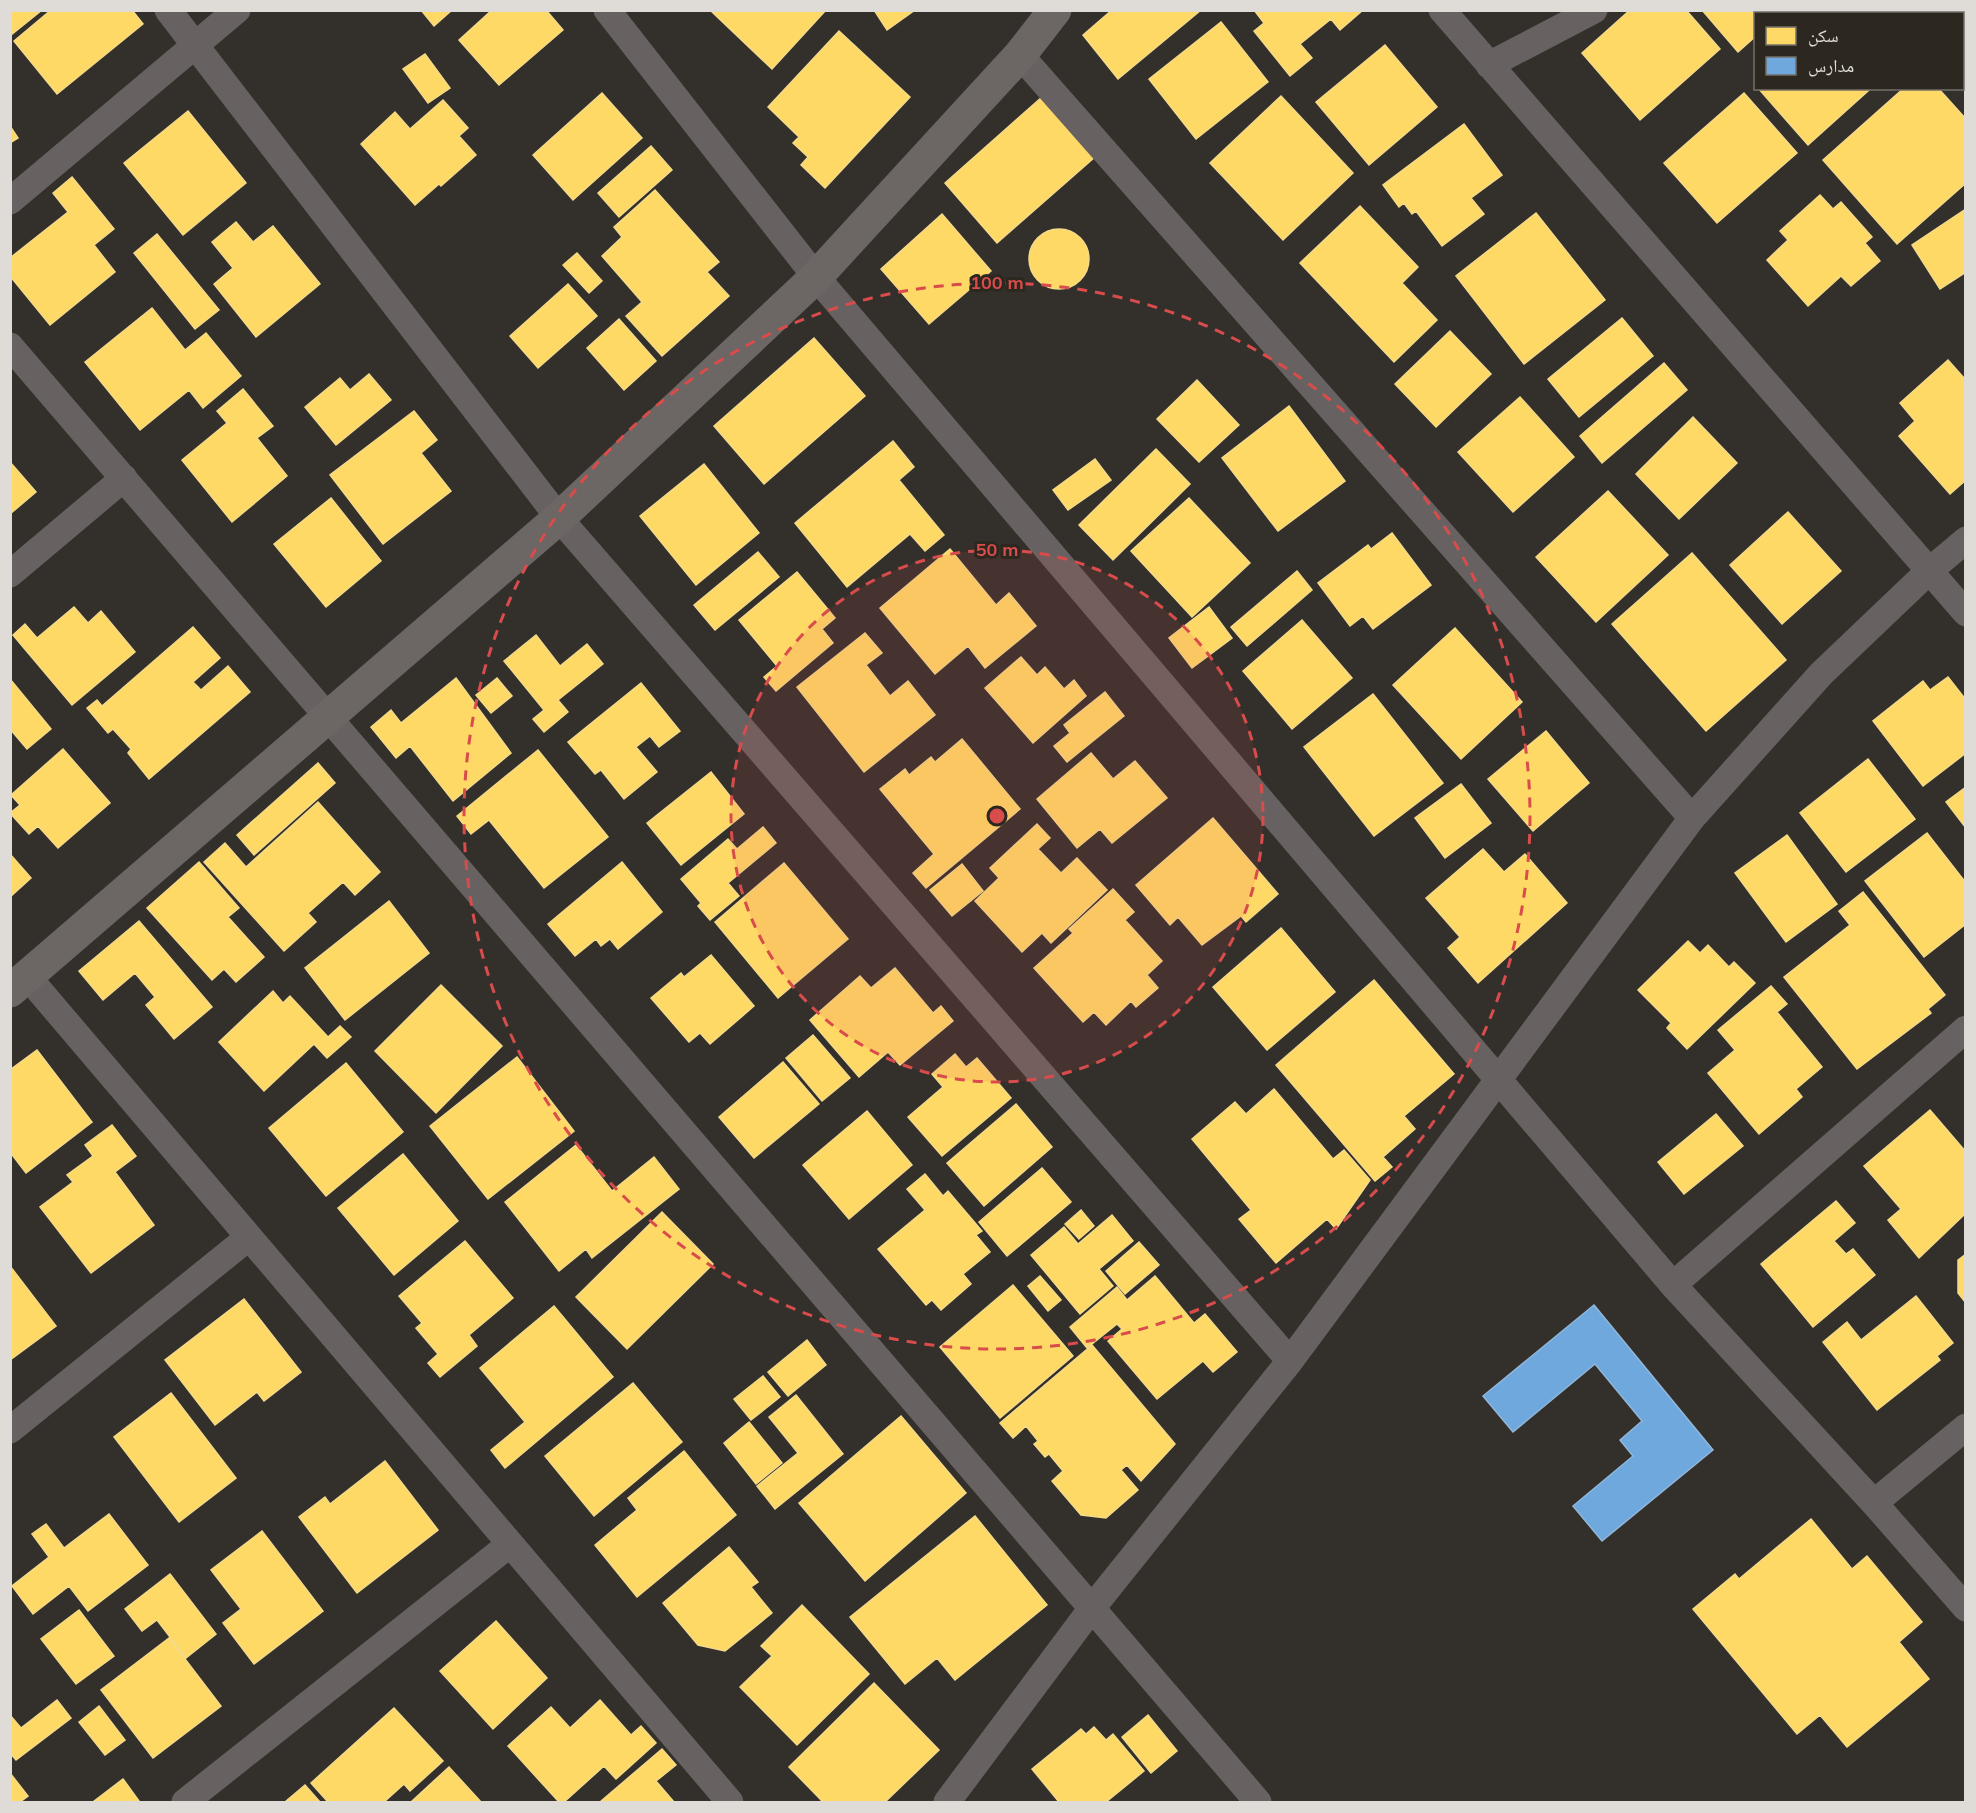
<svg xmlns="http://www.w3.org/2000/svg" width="1976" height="1813" viewBox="0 0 1976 1813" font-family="Mulish,'Noto Naskh Arabic',sans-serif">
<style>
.homes{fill:#ffd966;stroke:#f5da88;stroke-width:1.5}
.schools{fill:#6fa8dc;stroke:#91b7da;stroke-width:1.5}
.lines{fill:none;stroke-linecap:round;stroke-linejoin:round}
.street{stroke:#676261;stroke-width:27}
.secondary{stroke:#6c6664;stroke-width:33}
.ring{fill:none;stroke:#d84c4b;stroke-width:3;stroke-dasharray:10 8}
.centre{fill:#d84c4b;stroke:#2c271f;stroke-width:3}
.ring-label{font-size:18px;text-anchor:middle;font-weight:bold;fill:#d84c4b;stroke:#2c271f;stroke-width:6;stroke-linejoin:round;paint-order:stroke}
</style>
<rect width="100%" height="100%" fill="#33302c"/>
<path class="homes" d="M10 10H42L11 35Z
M51 10H132L143 24 57 94 14 41Z
M421 10H452L434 26Z
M492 10H546L563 30 499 85 459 40Z
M710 10H826L772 69Z
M874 10H915L887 30Z
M1112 10H1201L1118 79 1083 35Z
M1254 10H1363L1340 30 1331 19 1300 44 1312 58 1290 76 1254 31 1264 23Z
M1630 10H1686L1720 49 1640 120 1582 53Z
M1702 10H1784L1781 14H1756V36L1738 52Z
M1221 22 1268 82 1196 139 1149 79Z
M839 31 910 97 825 188 801 165 808 157 793 143 799 137 768 107Z
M1385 45 1437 107 1369 165 1316 102Z
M425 54 450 88 428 103 403 69Z
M1758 88H1868L1869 90 1808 145Z
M1904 88H1938L1966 119V183L1897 244 1823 160Z
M602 93 642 138 573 200 533 155Z
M1744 93 1797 153 1717 223 1664 163Z
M1281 96 1353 173 1283 240 1210 163Z
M1042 97 1095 157 997 243 945 183Z
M443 100 468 128 459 136 476 155 441 186 439 184 415 205 361 144 395 112 410 129Z
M188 111 246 183 183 235 124 163Z
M1464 124 1502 175 1471 198 1484 214 1442 246 1416 211 1412 214 1404 203 1399 207 1383 185Z
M10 126 18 138 10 143Z
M651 146 672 170 619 217 598 193Z
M72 177 114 229 94 245 115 272 50 325 10 276V258L68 212 53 193Z
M655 190 719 262 707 272 729 296 662 356 626 316 642 302 602 256 622 237 614 227Z
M1820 195 1833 209 1841 202 1872 237 1865 243 1880 261 1851 286 1841 276 1808 306 1767 260 1788 240 1780 231Z
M1360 206 1418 267 1402 283 1437 320 1394 362 1300 263Z
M1966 209V272L1940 289 1912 245Z
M1536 213 1605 300 1524 364 1456 276Z
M942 214 991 271 929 324 881 269Z
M236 222 253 242 273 226 320 284 256 337 214 284 233 268 212 242Z
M1029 259a30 30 0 1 1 60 0a30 30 0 1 1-60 0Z
M157 234 219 310 195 329 134 253Z
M577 253 602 281 589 293 563 265Z
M568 284 597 316 538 368 510 336Z
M152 308 185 350 206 333 241 376 203 408 189 390 140 430 85 362Z
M1622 318 1653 356 1579 417 1548 379Z
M619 319 656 361 624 390 587 348Z
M1450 331 1491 374 1436 427 1395 384Z
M814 338 865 396 764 484 714 426Z
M1948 360 1964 378 1966 376V480L1950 494 1899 436 1915 421 1900 403Z
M1664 363 1687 390 1602 463 1580 436Z
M369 374 391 400 336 445 305 407 340 378 350 390Z
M1197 380 1239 425 1199 462 1157 419Z
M243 389 273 426 257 438 287 476 232 522 182 460 227 423 217 411Z
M1520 397 1574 457 1513 512 1458 452Z
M1289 406 1345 481 1278 531 1222 458Z
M414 411 437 440 421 453 451 491 383 544 330 475Z
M1693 417 1737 463 1679 519 1636 474Z
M893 441 914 467 899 480 944 535 925 551 910 534 847 587 795 523Z
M1156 449 1190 484 1113 560 1079 525Z
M1095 459 1111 480 1068 510 1053 490Z
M10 462 36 492 10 514Z
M704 464 759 533 696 585 640 516Z
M1608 491 1668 555 1596 622 1536 557Z
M331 498 381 561 326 607 274 544Z
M1189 498 1250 563 1192 617 1131 551Z
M1788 512 1841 571 1782 624 1730 565Z
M1392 533 1431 585 1373 629 1363 616 1350 626 1318 583 1368 545 1371 549Z
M950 549 996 605 1009 593 1036 626 985 668 968 646 935 674 880 608Z
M758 552 779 577 715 630 694 605Z
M1692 553 1786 660 1706 731 1612 624Z
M1297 571 1312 590 1247 646 1231 627Z
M797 572 835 618 822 629 833 643 776 691 764 677 777 666 739 620Z
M74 607 88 623 101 611 135 652 72 705 13 635 25 624 37 638Z
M1209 607 1232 638 1192 668 1169 638Z
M1302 620 1352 678 1292 729 1243 671Z
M193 627 220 658 193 682 201 690 228 666 250 692 149 779 128 753 131 749 113 729 108 733 87 708 97 700 102 706Z
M1455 628 1522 702 1461 759 1393 685Z
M865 633 882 653 866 665 890 696 908 681 935 715 864 772 797 687Z
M536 635 560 666 587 644 603 664 558 700 568 712 544 732 533 719 544 710 504 661Z
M1021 657 1037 675 1045 667 1064 689 1074 680 1086 696 1033 743 985 688Z
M1948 677 1966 700V753L1923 786 1873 721 1923 681 1930 690Z
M456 678 511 753 453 801 410 746 396 758 371 727 391 710 401 723Z
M497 678 512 696 491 713 476 695Z
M10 679 51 729 27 749 10 729Z
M641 683 680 731 659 747 650 736 636 747 657 772 624 799 601 770 595 774 568 742Z
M1105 692 1124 716 1067 762 1054 746 1070 733 1064 725Z
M1373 694 1443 783 1374 836 1304 747Z
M1546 731 1589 783 1533 831 1488 779Z
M962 739 1020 809 926 888 913 873 934 854 880 789 905 769 909 775 931 757 935 762Z
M63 749 110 803 58 848 38 826 29 834 10 813 20 805 11 795Z
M538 750 608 837 544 888 489 820 471 834 457 816Z
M1091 753 1113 779 1135 761 1167 798 1112 843 1100 829 1077 848 1037 799Z
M1868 759 1915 819 1846 872 1800 813Z
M318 763 335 783 254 855 237 835Z
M711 772 744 814 681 865 647 823Z
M1461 784 1491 823 1445 858 1415 818Z
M1966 787V828L1946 802Z
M318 802 380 872 355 895 343 882 308 913 316 922 284 951 204 862 225 843 246 867Z
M1213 818 1278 894 1246 922 1241 916 1202 945 1178 917 1170 925 1136 885Z
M1037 824 1050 838 1038 849 1061 873 1077 858 1107 890 1051 943 1042 933 1022 952 975 901 999 878 990 868Z
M763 827 776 843 728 883 739 896 710 920 698 906 701 903 681 879 728 839 737 849Z
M1927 833 1966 883V924L1924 957 1865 881Z
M1787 835 1837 904 1786 942 1735 873Z
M1483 849 1504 872 1525 854 1567 903 1478 983 1448 948 1460 937 1426 898Z
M10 854 31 878 10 897Z
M199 862 239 908 228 917 264 957 236 982 224 969 212 980 147 908Z
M622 862 662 912 618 949 610 939 601 946 596 939 575 956 548 924Z
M784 863 848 939 778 998 715 922Z
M962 864 983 891 952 916 930 890Z
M1113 889 1134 912 1125 920 1162 961 1147 975 1158 988 1136 1007 1131 1001 1106 1025 1094 1012 1083 1022 1034 968 1073 933 1069 929Z
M1863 892 1945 995 1928 1009 1931 1013 1857 1069 1784 977 1850 925 1839 911Z
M389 901 429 953 345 1020 305 968Z
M139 921 212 1007 174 1039 146 1005 155 997 135 973 103 1000 79 971Z
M1281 928 1335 992 1267 1050 1213 987Z
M1688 941 1700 953 1708 945 1729 967 1734 962 1755 983 1687 1049 1667 1028 1671 1023 1638 990Z
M711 955 754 1006 710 1044 700 1033 689 1042 651 998 681 973 684 977Z
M895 968 933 1013 941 1006 953 1021 900 1065 888 1052 859 1077 810 1020 860 976 871 988Z
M1374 980 1454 1074 1404 1116 1415 1129 1383 1157 1392 1167 1375 1181 1276 1065Z
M441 985 502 1046 436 1113 375 1051Z
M1771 986 1787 1004 1777 1012 1822 1067 1796 1089 1802 1097 1759 1134 1708 1073 1735 1050 1718 1030Z
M273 991 283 1003 290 996 328 1037 340 1026 351 1037 327 1058 314 1044 264 1091 219 1042Z
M813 1035 850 1078 822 1101 786 1058Z
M37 1050 92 1122 26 1173 10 1152V1070Z
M955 1054 966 1067 977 1058 1011 1098 942 1156 908 1117 943 1087 932 1074Z
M517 1057 574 1131 488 1199 430 1126Z
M783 1062 819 1104 754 1158 719 1117Z
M346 1063 403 1132 326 1196 269 1128Z
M1274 1089 1333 1159 1344 1150 1370 1180 1336 1229 1327 1219 1276 1263 1239 1219 1251 1210 1192 1139 1235 1102 1246 1114Z
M1016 1104 1052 1147 984 1206 947 1163Z
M1930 1110 1966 1152V1213L1919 1258 1888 1220 1901 1209 1864 1166Z
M867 1111 912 1165 849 1219 803 1165Z
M1716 1114 1743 1146 1684 1194 1658 1162Z
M112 1125 136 1156 115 1172 154 1225 91 1273 40 1207 73 1182 67 1175 93 1156 85 1145Z
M576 1145 612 1191 654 1157 679 1189 592 1258 586 1249 559 1271 505 1202Z
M403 1154 458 1221 394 1275 338 1208Z
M1042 1168 1071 1202 1007 1256 979 1222Z
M925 1174 943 1196 948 1191 982 1231 976 1235 990 1252 963 1274 971 1284 941 1310 932 1300 926 1305 878 1249 925 1210 907 1189Z
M1836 1201 1855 1223 1834 1241 1846 1254 1853 1249 1875 1275 1813 1327 1761 1264Z
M1081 1210 1094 1226 1079 1239 1065 1224Z
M662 1212 713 1264 627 1349 576 1297Z
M1112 1215 1133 1241 1099 1269 1113 1286 1080 1314 1031 1255 1064 1227 1078 1244Z
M465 1241 513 1298 469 1335 477 1346 440 1377 428 1363 438 1354 416 1328 422 1323 399 1296Z
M1139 1242 1159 1265 1125 1294 1106 1271Z
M1966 1254V1303L1958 1293V1260Z
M10 1266 56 1326 10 1360Z
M1040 1276 1061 1300 1048 1311 1028 1286Z
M1155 1276 1194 1323 1205 1314 1237 1352 1213 1372 1203 1361 1157 1399 1108 1341 1122 1329 1117 1324 1087 1348 1070 1327 1117 1287 1127 1300Z
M1013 1285 1073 1356 1000 1418 940 1347Z
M1916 1296 1953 1343 1937 1356 1940 1360 1877 1410 1823 1342 1847 1322 1861 1340Z
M244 1299 301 1372 264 1401 257 1392 215 1425 165 1360Z
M554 1306 613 1377 505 1468 491 1450 525 1422 480 1368Z
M807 1340 826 1365 788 1396 768 1372Z
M1092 1345 1175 1444 1141 1481 1127 1465 1121 1470 1138 1490 1106 1518 1081 1515 1052 1481 1063 1471 1049 1454 1045 1457 1034 1444 1038 1441 1026 1426 1013 1438 1000 1423Z
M763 1376 780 1397 751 1420 734 1399Z
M633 1383 682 1442 594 1516 545 1456Z
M171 1393 236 1478 179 1522 114 1437Z
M796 1395 843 1454 775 1509 757 1486 798 1453 769 1417Z
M901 1416 966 1493 865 1581 799 1503Z
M749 1422 782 1463 756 1484 724 1443Z
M684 1451 736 1515 637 1597 595 1545 637 1510 628 1498Z
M385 1461 438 1530 357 1593 299 1517 325 1497 330 1504Z
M109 1514 148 1565 88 1611 69 1586 33 1614 12 1586 49 1557 32 1534 46 1524 64 1548Z
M975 1516 1047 1605 955 1680 937 1658 905 1684 850 1617Z
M1811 1519 1852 1569 1867 1556 1922 1622 1899 1642 1929 1679 1847 1747 1820 1715 1797 1734 1693 1609 1735 1574 1739 1579Z
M262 1531 323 1611 254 1664 223 1623 241 1609 211 1570Z
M729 1547 758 1582 751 1587 772 1613 725 1651 698 1645 663 1603Z
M170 1574 216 1634 186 1658 157 1620 142 1631 125 1609Z
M802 1605 869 1674 797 1745 740 1687 772 1656 761 1646Z
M79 1610 114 1656 76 1684 41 1639Z
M496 1621 547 1678 493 1729 440 1671Z
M169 1638 221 1706 153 1758 101 1690Z
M874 1683 939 1750 885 1802H823L789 1767Z
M57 1700 71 1718 16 1760 10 1753V1715L21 1728Z
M600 1700 631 1735 641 1726 656 1743 616 1779 604 1766 564 1802H559L508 1746 551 1707 570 1728Z
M99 1706 125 1740 105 1755 79 1722Z
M394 1708 443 1761 410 1791 404 1784 384 1802H328L311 1783Z
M1148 1715 1177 1751 1151 1773 1122 1737Z
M1094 1727 1106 1740 1113 1734 1144 1771 1106 1802H1059L1032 1769 1081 1729 1086 1734Z
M662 1749 676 1765 656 1781 674 1802H600Z
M449 1767 481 1802H411Z
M10 1773 28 1796 20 1802H10Z
M123 1779 139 1801 93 1802Z
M305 1785 320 1802H285Z"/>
<path class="schools" d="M1594 1305 1713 1450 1602 1541 1573 1506 1633 1456 1620 1440 1642 1421 1595 1364 1513 1432 1483 1396Z"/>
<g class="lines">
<path class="street" d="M168 10 559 518 1290 1361
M607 10 816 277 1673 1285 1874 1503 1966 1608
M1442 10 1966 613
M1020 55 1692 818
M1489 65 1594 10
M10 201 237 10
M10 346 1258 1802
M10 574 124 478
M27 976 730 1802
M1673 1285 1966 1029
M10 1430 249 1237
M1874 1503 1966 1427
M185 1802 510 1544
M947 1802 1092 1608 1290 1361 1692 818 1821 674 1929 571 1966 540"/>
<path class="secondary" d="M10 991 559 518 816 277 1020 55 1055 10"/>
</g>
<circle cx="997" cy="816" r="266" fill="#d84c4b" fill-opacity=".12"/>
<g class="ring">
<circle cx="997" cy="816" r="266"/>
<circle cx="997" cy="816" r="533"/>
</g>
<circle cx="997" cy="816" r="9" class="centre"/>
<g class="ring-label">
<text x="997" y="289">100 m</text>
<text x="997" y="556">50 m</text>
</g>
<rect width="1976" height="1813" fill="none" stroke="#dfdbd7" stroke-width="24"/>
<rect x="1754" y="12" width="210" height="78" fill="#2c271f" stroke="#746f69" stroke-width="1.5"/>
<rect x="1766" y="27" width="30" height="18" fill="#ffd966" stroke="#746f69" stroke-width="1.5"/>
<text x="1808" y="42" font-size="18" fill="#dfdbd7">سكن</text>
<rect x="1766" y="57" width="30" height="18" fill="#6fa8dc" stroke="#746f69" stroke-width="1.5"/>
<text x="1808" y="72" font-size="18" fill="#dfdbd7">مدارس</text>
</svg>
